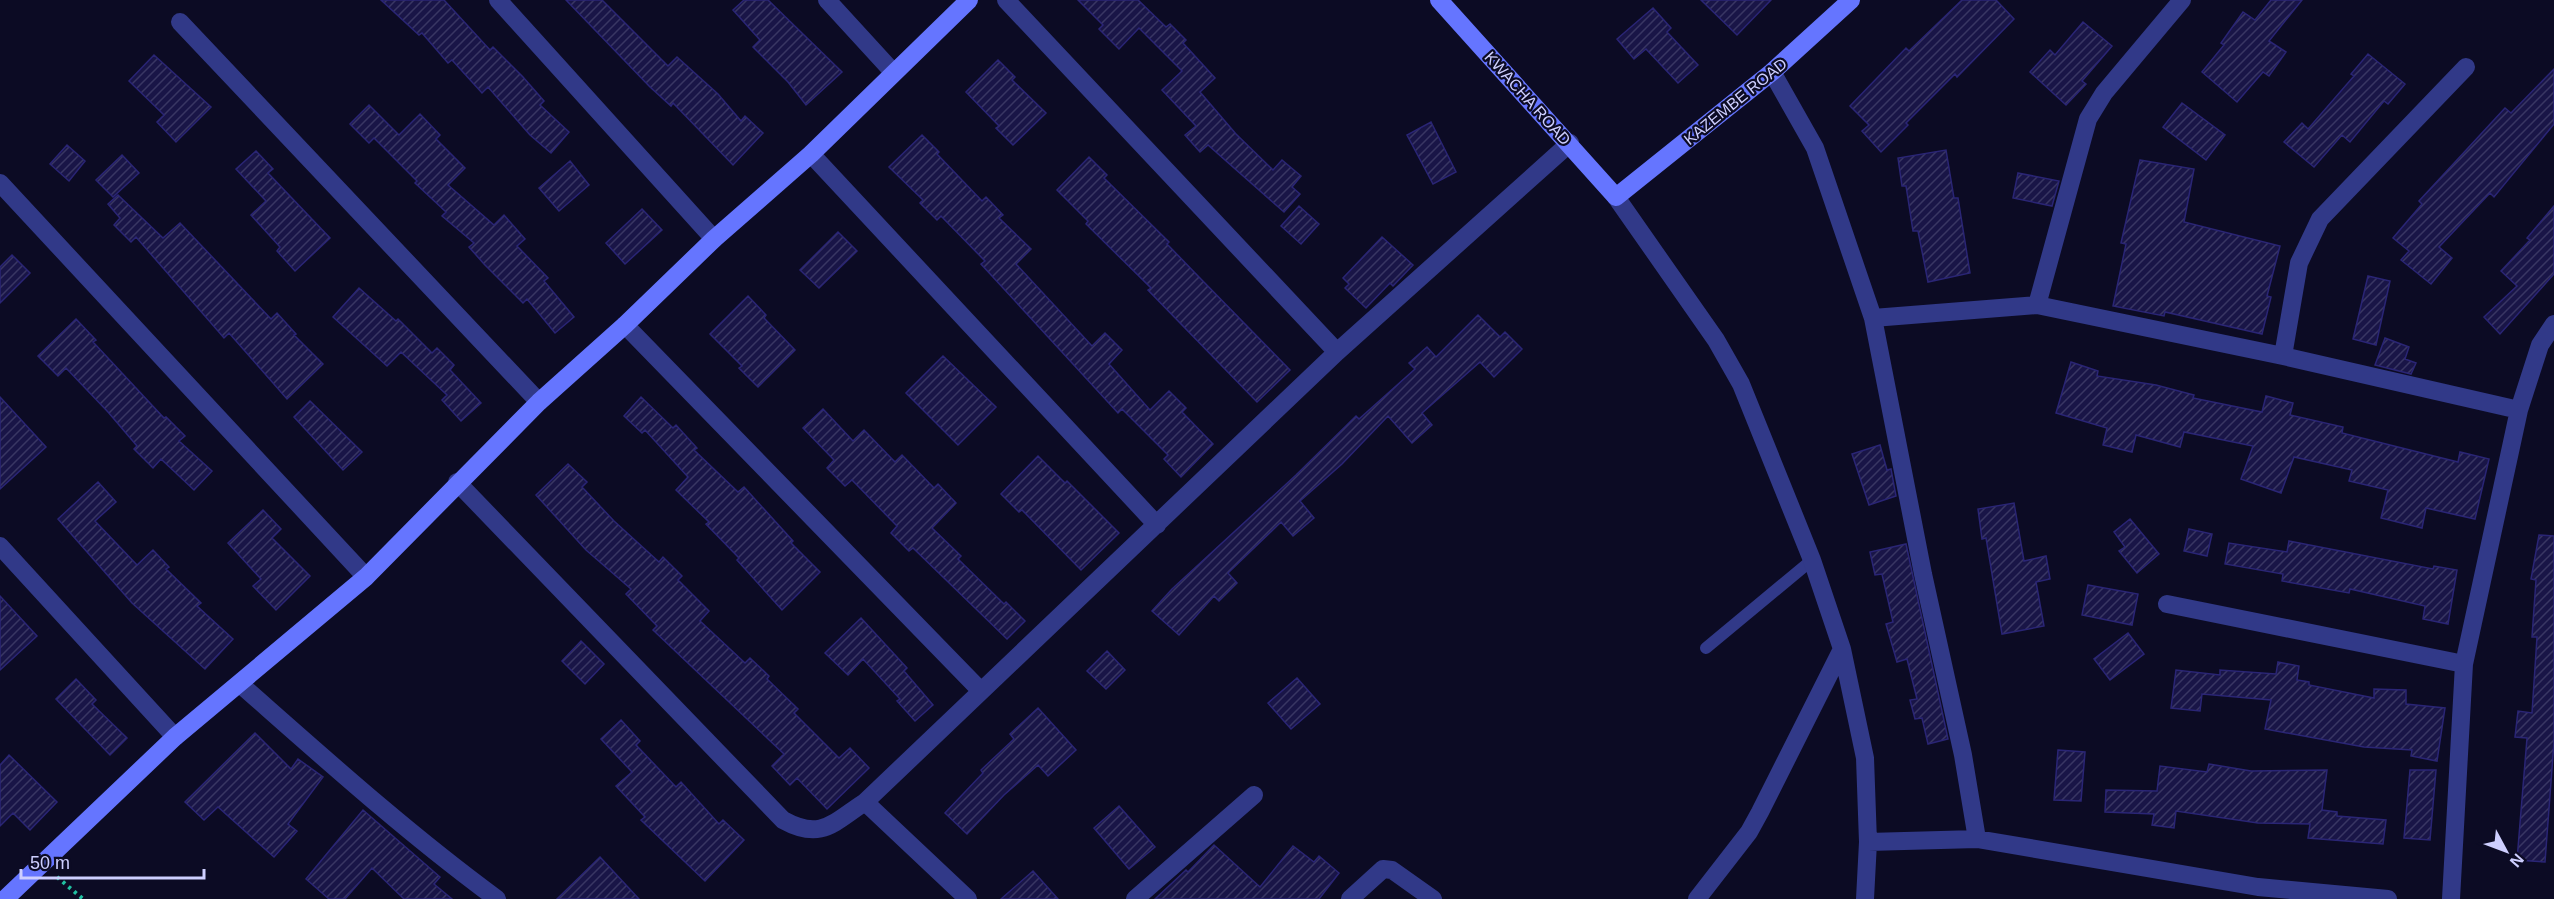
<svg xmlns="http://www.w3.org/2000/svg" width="2554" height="899" viewBox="0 0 2554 899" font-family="Helvetica,sans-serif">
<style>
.building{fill:url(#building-hatch);stroke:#2a2575;stroke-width:1.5}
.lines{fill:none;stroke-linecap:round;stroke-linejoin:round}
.path{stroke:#21c0a1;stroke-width:4;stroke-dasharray:3 4.5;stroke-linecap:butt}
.lane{stroke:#313988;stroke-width:12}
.street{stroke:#313988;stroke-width:18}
.secondary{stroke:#6575ff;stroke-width:18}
.labels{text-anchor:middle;stroke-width:4.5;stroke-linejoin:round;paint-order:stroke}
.street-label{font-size:16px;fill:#cecfff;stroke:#0c0b24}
</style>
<defs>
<pattern id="building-hatch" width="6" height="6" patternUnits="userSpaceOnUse" patternTransform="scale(1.5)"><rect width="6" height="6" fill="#191547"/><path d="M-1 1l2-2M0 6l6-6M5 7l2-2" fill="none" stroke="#393663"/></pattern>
</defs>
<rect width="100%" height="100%" fill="#0c0b24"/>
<path class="building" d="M381 0H444L490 50 493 47 523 77 544 101 540 105 569 132 551 153 530 135 488 87 482 93 452 60 448 63 422 33 419 35Z
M566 0H602L668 66 677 57 718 94 741 121 745 116 763 133 733 165 673 103 671 106 650 87Z
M744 0H768L842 72 806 105 788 82 753 47 760 40 733 10Z
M1078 0H1138L1166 27 1170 24 1186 40 1183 43 1215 78 1200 92 1236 134 1273 170 1282 160 1301 176 1292 187 1300 194 1284 212 1208 145 1200 152 1185 135 1196 126 1162 90 1182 71 1139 28 1119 49 1099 29 1103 25Z
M1701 0H1771L1737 35Z
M1962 0H1996L2014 19 1957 77 1955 74 1906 123 1908 125 1881 152 1862 131 1869 125 1850 106 1906 48 1909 51Z
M2271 0H2302L2269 41 2286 52 2269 76 2263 72 2237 102 2202 72 2224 45 2221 43 2243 12 2255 20Z
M1653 8 1671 28 1667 32 1698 65 1678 83 1646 49 1634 59 1617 39Z
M2083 22 2112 46 2082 81 2086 84 2066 105 2030 72 2050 50 2055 55Z
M2368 54 2405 84 2388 104 2384 101 2350 142 2342 135 2314 167 2284 142 2302 123 2308 129 2354 76 2351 74Z
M154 55 211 107 176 142 157 122 164 115 129 81Z
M998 60 1015 77 1012 80 1046 113 1013 145 996 128 999 126 966 92Z
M2554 69V124L2494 197 2490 193 2439 247 2452 258 2431 284 2401 260 2409 251 2393 238 2422 204 2419 201 2505 108 2511 113Z
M2182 103 2225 135 2206 160 2163 127Z
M369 105 399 135 420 114 440 135 436 139 465 168 448 185 494 225 504 215 525 239 517 246 548 278 544 281 574 317 555 333 527 299 523 303 484 264 469 247 474 243 442 216 446 212 415 183 417 181 374 138 369 143 350 124Z
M1431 122 1456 172 1433 184 1407 135Z
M922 135 939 152 937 154 982 201 986 197 1003 215 999 218 1031 249 1016 264 1092 346 1105 333 1122 350 1109 364 1150 410 1169 391 1186 408 1182 412 1213 444 1181 477 1164 459 1168 455 1122 409 1118 413 981 264 985 261 941 216 937 220 920 203 923 200 889 167Z
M67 145 85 161 69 181 50 164Z
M1946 150 1954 198H1958L1970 273 1928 282 1918 231H1913L1906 186H1902L1898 158Z
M256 151 273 169 268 173 330 238 295 271 277 251 280 247 251 215 266 201 236 169Z
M122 155 139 173 113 197 96 180Z
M1089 157 1107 175 1104 178 1169 242 1167 244 1198 276 1290 370 1257 402 1148 290 1151 288 1086 224 1088 221 1057 190Z
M2140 160 2194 169 2184 222 2280 246 2267 296 2271 297 2262 334 2165 312 2164 316 2113 306 2126 244 2121 243Z
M570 161 589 185 559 211 539 188Z
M2018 173 2059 181 2052 206 2013 198Z
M118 195 163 238 180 223 271 319 277 313 296 334 294 335 323 364 287 399 229 333 224 338 136 237 131 242 114 225 120 218 108 204Z
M1299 206 1319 224 1301 244 1281 226Z
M2554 206V274L2500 334 2484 317 2517 286 2501 271 2530 240 2527 238Z
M642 209 662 230 625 264 606 243Z
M838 232 857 251 819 288 800 270Z
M1382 237 1413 265 1393 286 1390 283 1366 308 1345 288 1349 284 1343 278Z
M12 255 30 273 0 303V267Z
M2368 276 2390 281 2376 345 2353 339Z
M359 288 396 321 398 319 432 353 437 348 454 365 450 370 481 403 461 421 442 400 447 395 401 352 387 366 333 317Z
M748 296 766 315 764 318 795 350 758 387 739 368 742 366 710 334Z
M1478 315 1500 337 1505 332 1522 349 1494 377 1480 362 1422 413 1432 425 1412 443 1388 416 1342 464 1300 501 1314 518 1293 536 1281 522 1228 573 1237 583 1219 601 1214 596 1179 635 1152 611 1172 589 1296 475 1356 416 1359 419 1415 369 1409 363 1427 347 1436 357Z
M76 319 96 340 93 342 164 418 166 417 185 436 179 441 212 471 194 490 161 459 153 468 134 449 137 446 108 412 66 368 58 376 38 356Z
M2385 338 2409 347 2405 359 2416 363 2411 374 2375 365Z
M943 356 996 407 958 445 906 393Z
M2071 362 2098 371 2097 376 2156 385 2194 395 2193 398 2262 412 2266 396 2293 403 2290 415 2343 427 2342 433 2458 462 2460 452 2489 459 2475 519 2426 508 2422 528 2381 518 2388 490 2349 481 2352 470 2294 457 2281 493 2241 479 2253 446 2184 432 2180 447 2136 435 2132 452 2103 445 2107 428 2056 413Z
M0 397 46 447 0 489Z
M641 397 673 428 676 425 697 448 694 450 738 492 744 487 793 541 791 543 820 572 782 610 737 560 739 558 706 524 709 522 676 490 688 477 645 430 642 433 624 416Z
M310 401 362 452 343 470 294 417Z
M823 409 853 441 864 430 895 462 902 455 934 488 938 484 956 503 932 528 961 556 958 559 1004 604 1006 602 1025 621 1007 639 913 548 909 551 891 533 897 526 852 480 845 486 827 468 834 460 803 428Z
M1880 445 1887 470 1891 469 1896 496 1869 505 1852 454Z
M1038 456 1065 483 1067 481 1119 533 1081 570 1022 510 1019 512 1001 494Z
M568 464 587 482 582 487 614 521 659 562 663 557 682 576 678 580 709 611 700 621 745 663 750 658 769 676 767 679 798 709 794 713 839 758 850 748 869 768 827 809 797 778 790 785 772 766 784 754 653 630 657 626 626 594 631 589 586 550 536 495Z
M98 482 116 502 95 521 137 565 153 550 169 567 166 569 201 603 197 606 233 639 205 669 132 603 58 519Z
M2014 503 2024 561 2046 556 2050 579 2036 582 2044 626 2002 634 1986 538 1982 539 1978 509Z
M263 510 281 529 272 538 310 576 276 610 253 586 261 579 228 543Z
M2130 519 2159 554 2137 573 2119 551 2125 547 2114 532Z
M2189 529 2212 534 2207 556 2184 551Z
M2539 535 2554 536V742L2545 862 2517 860 2527 738 2515 737 2518 711 2532 713 2537 637H2532L2536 580 2531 579Z
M2289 541 2433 569 2434 566 2457 570 2448 624 2423 619 2425 606 2350 589 2349 593 2282 581 2283 574 2225 564 2229 543 2287 552Z
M1906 544 1948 739 1928 744 1922 718 1915 719 1910 700 1917 699 1907 659 1897 662 1886 624 1893 622 1882 574 1875 575 1870 552Z
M2088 585 2138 594 2132 625 2082 615Z
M0 596 37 636 0 670Z
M861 618 907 668 904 671 933 705 915 721 897 701 900 699 863 659 848 675 825 653Z
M2128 633 2144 654 2110 680 2094 659Z
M581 641 604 664 585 684 562 661Z
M1107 651 1125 670 1106 689 1087 671Z
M2278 662 2299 666 2297 680 2309 682V685L2374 698V689L2406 690V704L2445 708 2437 761 2411 756 2412 750 2364 747 2265 729 2271 700 2202 694 2200 711 2171 708 2176 670 2220 675V670L2276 674Z
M1297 678 1320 704 1291 729 1268 703Z
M76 679 96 700 92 704 127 738 110 755 56 699Z
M1038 708 1076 750 1048 776 1038 765 1004 795 967 834 945 813 983 773 981 770 1014 739 1010 734Z
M621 720 640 741 636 745 676 787 681 782 719 824 723 820 744 840 705 881 641 820 645 817 616 786 632 772 601 739Z
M255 733 291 769 298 759 323 777 288 824 297 831 274 857 218 807 204 820 185 802Z
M2058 750 2085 752 2081 801 2054 800Z
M9 755 57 802 30 830 13 813 0 826V765Z
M2209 764 2251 771 2327 770 2322 810 2337 812V816L2386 820 2383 844 2308 838 2310 824 2258 823 2176 811 2174 828 2152 825 2154 814 2105 812 2106 790 2157 791 2160 766 2207 772Z
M2410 770H2436L2430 840 2404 838Z
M1119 806 1155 847 1129 869 1094 828Z
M363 810 440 877 434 884 452 899H404L372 868 345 899H329L306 879Z
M1214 845 1260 887 1293 846 1314 862 1319 856 1339 873 1319 899H1155L1186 870 1188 872Z
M600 857 639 899H557Z
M1033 871 1058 899H1001Z"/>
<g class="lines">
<path class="path" d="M57 877 83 899"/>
<path class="lane" d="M1706 648 1812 560"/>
<path class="street" d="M498 0 714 239
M827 0 893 72
M1006 0 1337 352
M180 22 539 402
M1772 72 1815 148 1873 318 1923 574 1963 755 1977 839 2258 887 2388 899
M811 154 1157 525
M0 183 366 577
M1616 197 1716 340 1741 384 1812 560 1842 649 1865 758 1868 842 1865 899
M2037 305 2283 356 2519 410 2464 664 2451 899
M1873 318 2037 305 2088 119 2104 93 2182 0
M625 325 980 690
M2283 356 2299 263 2320 219 2466 67
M2519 410 2540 345 2554 324
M457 482 783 820C821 841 833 823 865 802L1337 352 1570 143
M0 546 175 737
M2167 604 2464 664
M240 684C324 758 407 833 497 899
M865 802 968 899
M1868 842 1977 839
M1135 899 1254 795
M1350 899 1383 869 1392 870 1433 899
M1697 899 1749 832 1760 812 1842 649"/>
<path class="secondary" d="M1439 0 1616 197 1772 72 1851 0
M5 899 175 737 366 577 539 402 625 325 714 239 811 154 969 0"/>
</g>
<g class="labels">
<g class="street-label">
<text transform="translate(1528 98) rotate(48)" y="6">KWACHA ROAD</text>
<text transform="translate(1735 101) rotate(-39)" y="6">KAZEMBE ROAD</text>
</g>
</g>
<g transform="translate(2506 851) rotate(131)" stroke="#0c0b24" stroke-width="4.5" paint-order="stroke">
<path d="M0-4.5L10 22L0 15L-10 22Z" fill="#cecfff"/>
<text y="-9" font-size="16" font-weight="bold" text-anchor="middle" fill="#cecfff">N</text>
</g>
<path d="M21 869v9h183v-9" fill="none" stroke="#cecfff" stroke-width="3"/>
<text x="30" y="869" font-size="18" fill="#cecfff" stroke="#0c0b24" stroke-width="4.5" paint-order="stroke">50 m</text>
</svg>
